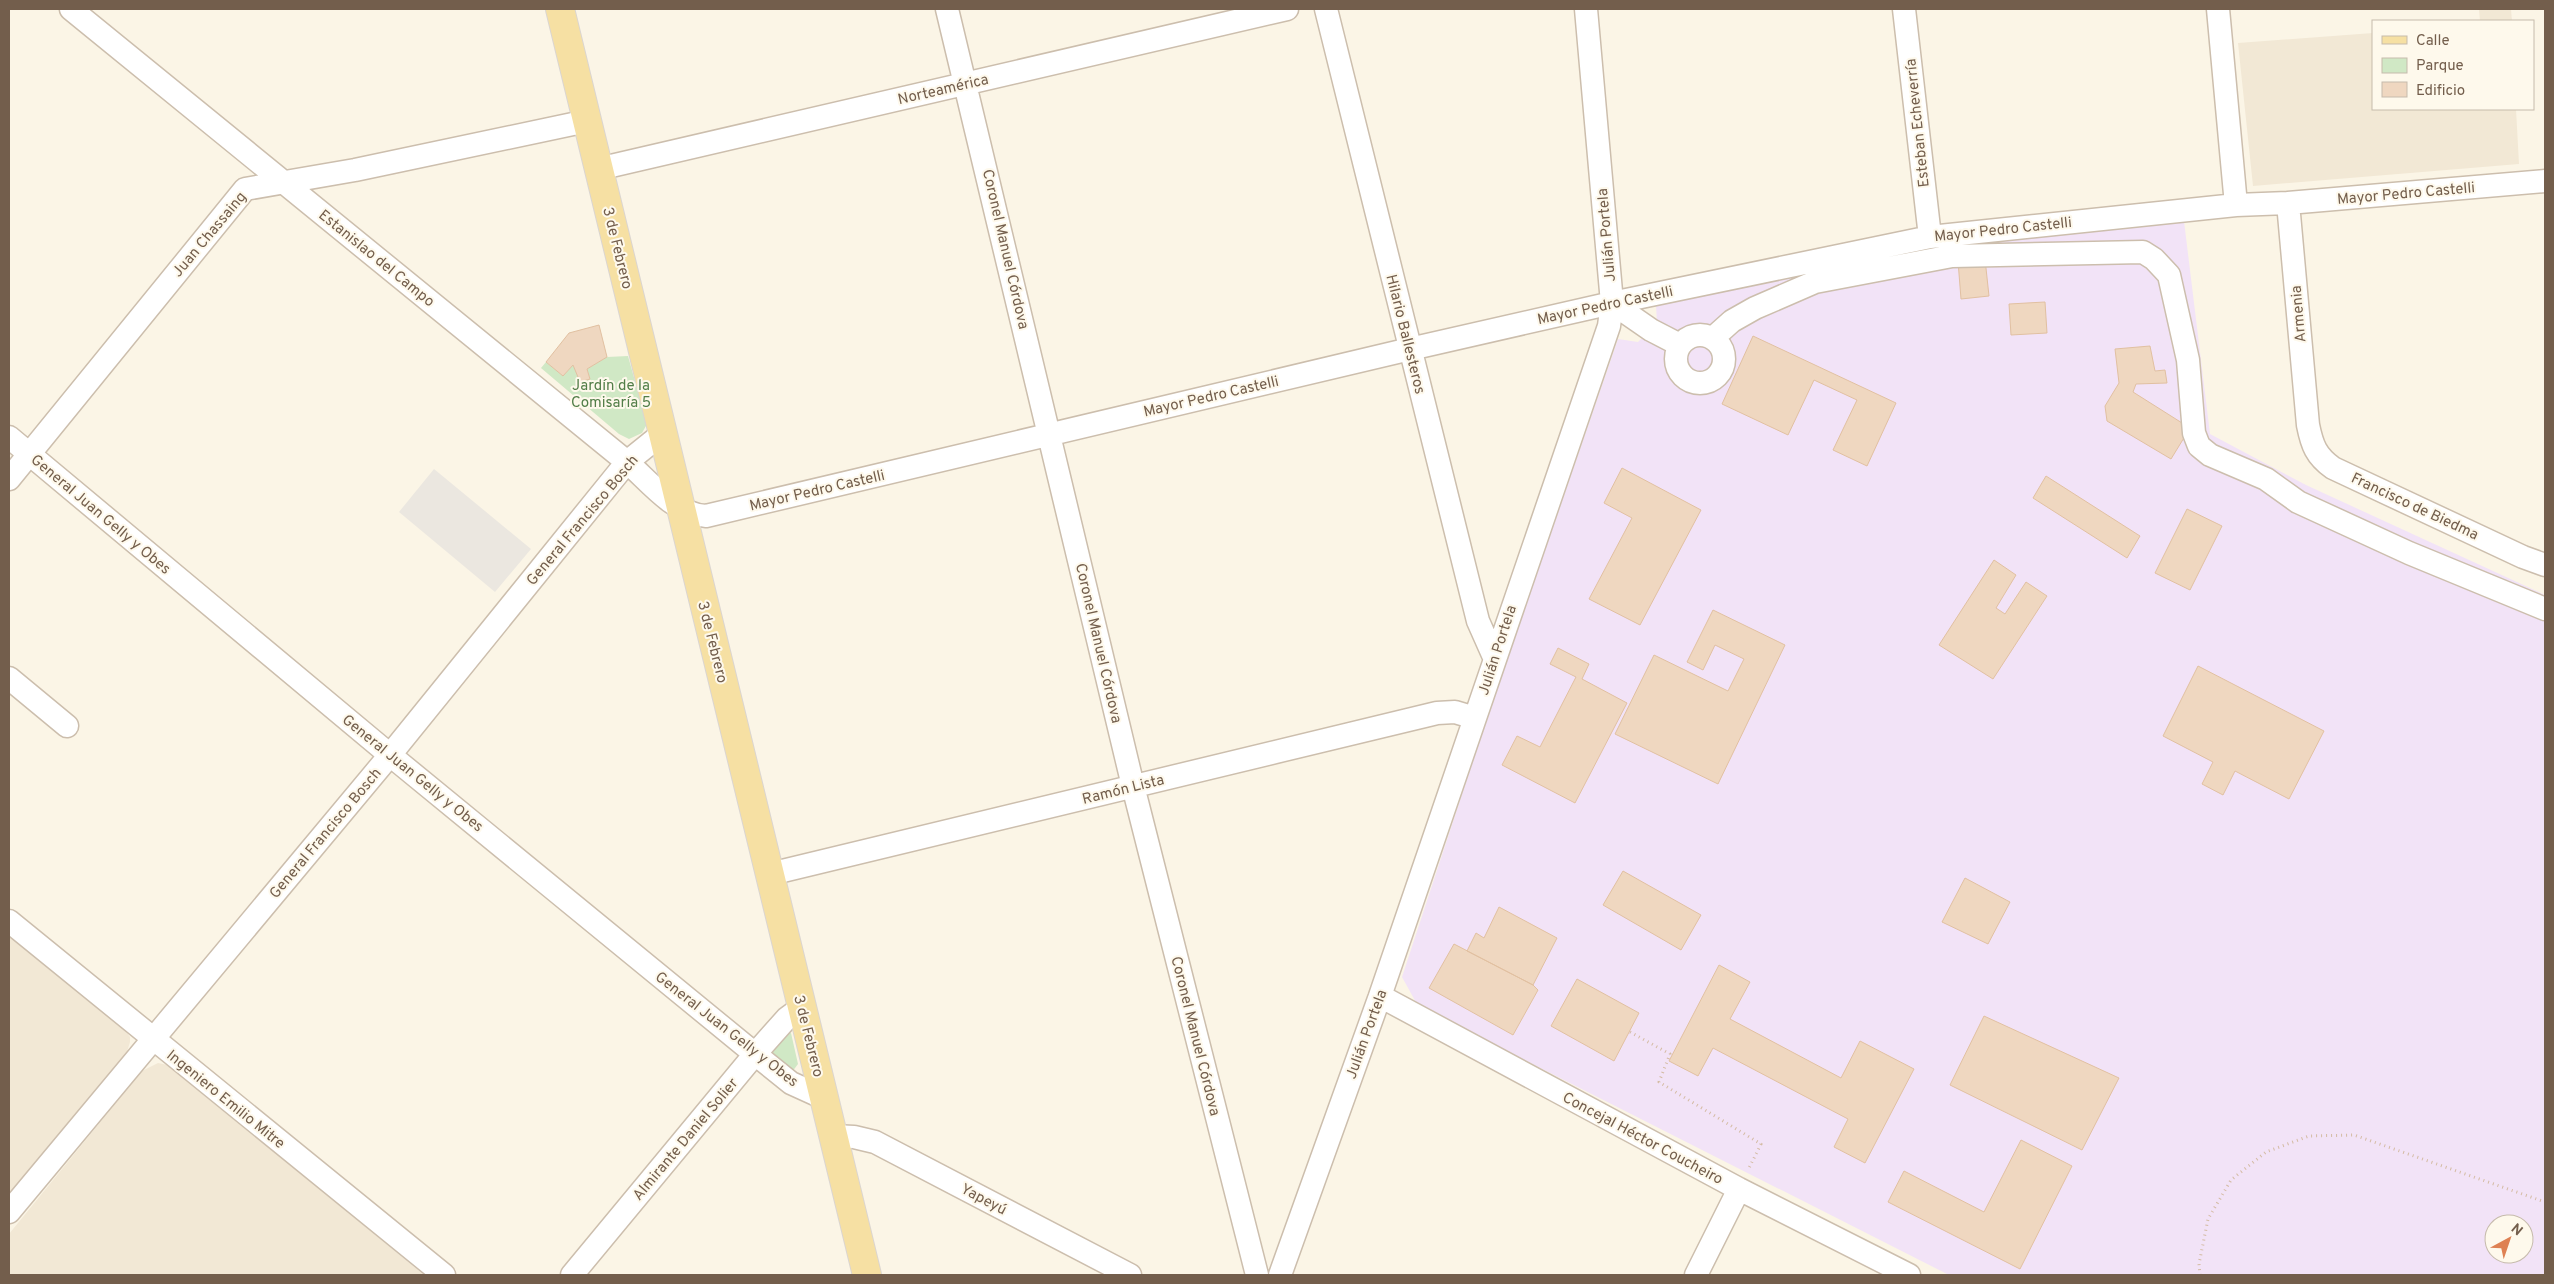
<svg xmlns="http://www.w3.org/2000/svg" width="2554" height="1284" viewBox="0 0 2554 1284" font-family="Overpass,sans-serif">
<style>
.residential{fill:#f2e8d5}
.industrial{fill:#ebe7e0}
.education{fill:#f2e3f7;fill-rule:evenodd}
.green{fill:#d0e8c5}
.building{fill:#efd7c0;stroke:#e1c0a1}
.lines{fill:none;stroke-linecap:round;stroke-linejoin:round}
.minor-casing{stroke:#ccbead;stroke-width:25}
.major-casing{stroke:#dbd5d0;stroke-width:30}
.path{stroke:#d4bba3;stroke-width:3;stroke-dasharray:1 4;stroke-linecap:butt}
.minor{stroke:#fff;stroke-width:22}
.major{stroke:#f6e0a3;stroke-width:28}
.labels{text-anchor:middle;stroke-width:4;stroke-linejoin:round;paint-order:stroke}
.street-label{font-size:15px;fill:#735e4c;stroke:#fef9ec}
.park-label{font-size:15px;fill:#527e48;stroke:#fef9ec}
</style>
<rect width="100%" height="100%" fill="#fbf5e6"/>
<path class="residential" d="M2479 9H2511L2512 21H2480Z
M2373 33V109H2516L2519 164 2253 186 2238 43Z
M9 934 124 1029 130 1037V1042L126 1055 9 1198Z
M158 1063 168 1065 424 1275H9V1234L142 1071Z"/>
<path class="industrial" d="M434 469 531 549 495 592 399 512Z"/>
<path class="education" d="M2184 221 2210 434 2306 485 2545 595V1275H1949L1418 1006 1402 977 1486 721 1618 339 1638 342 1657 323 1656 305 1913 249ZM2494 1224H2524V1254H2494Z"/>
<path class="green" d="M628 356 647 424 642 433 629 439 619 434 541 368 546 362 563 376 573 365 581 381 590 379 587 369 607 357Z
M791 1033 798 1064 792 1072 771 1057 772 1046 779 1035Z"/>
<path class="building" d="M1985 259 1989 296 1961 299 1958 261Z
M2045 302 2047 333 2011 335 2009 304Z
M599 325 607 357 587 369 590 379 580 382 573 365 563 376 546 362 569 333Z
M1753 336 1896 403 1867 466 1833 450 1857 400 1814 380 1788 435 1722 404Z
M2150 346 2155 371 2165 370 2167 383 2136 384 2133 392 2190 428 2171 459 2107 421 2105 406 2119 383 2115 349Z
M1622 468 1701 510 1640 625 1589 599 1632 518 1604 503Z
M2046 476 2140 536 2127 558 2033 498Z
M2187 509 2222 526 2190 590 2155 573Z
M1994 560 2016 575 1996 608 2005 614 2026 582 2047 596 1993 679 1939 645Z
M1713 610 1785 645 1718 784 1615 734 1654 655 1728 691 1744 659 1715 645 1703 670 1687 662Z
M1558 648 1589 664 1582 679 1627 703 1575 803 1502 765 1517 736 1540 747 1576 677 1550 664Z
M2198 666 2324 731 2289 799 2235 771 2223 795 2202 784 2213 762 2163 736Z
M1623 871 1701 915 1681 950 1603 905Z
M1965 878 2010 902 1988 944 1942 922Z
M1499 907 1557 938 1533 985 1467 951 1476 933 1484 938Z
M1454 944 1533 985 1538 990 1513 1035 1429 988Z
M1719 965 1750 982 1730 1019 1841 1078 1860 1041 1914 1069 1865 1163 1834 1147 1848 1119 1713 1048 1698 1076 1669 1061Z
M1577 979 1639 1013 1614 1061 1551 1026Z
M1984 1016 2119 1078 2082 1150 1950 1085Z
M2021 1140 2072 1166 2020 1269 1888 1202 1904 1171 1984 1212Z"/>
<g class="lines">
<defs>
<path id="minor" d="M71 9 627 462C650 482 674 514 706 516L1410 349 1612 303 1930 237 2236 205 2288 203 2545 181
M947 9 1133 786 1257 1275
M1326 9 1478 621 1494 657
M1904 9 1930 237
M2218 9 2236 205
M598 169 1287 9
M2288 203 2308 425C2312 445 2316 456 2333 468L2523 557 2545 565
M1612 303 1651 330 1680 345
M1676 359a24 24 0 1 1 48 0a24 24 0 1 1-48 0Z
M1713 338 1732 321 1755 308 1815 282 1952 256 2143 252 2154 259 2169 275 2188 360 2194 433 2199 446 2210 455 2266 479 2298 502 2409 553 2545 609
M9 437 390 755 755 1054 791 1083 824 1098
M9 479 245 189 355 170 587 121
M9 678 67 726
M770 874 1437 713 1455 712 1475 718
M9 921 444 1275
M1380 996 1739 1189 1909 1275
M833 1136 854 1137 875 1142 1130 1275
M9 1212 390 755 627 462 663 433
M572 1275 755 1054 787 1018 802 1007
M1280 1275 1380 996 1609 326 1612 303 1586 9
M1696 1275 1739 1189"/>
<path id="major" d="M560 9 867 1275"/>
</defs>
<use href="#minor" class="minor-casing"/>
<use href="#major" class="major-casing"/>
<path class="path" d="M1630 1032 1670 1054 1659 1082 1761 1144 1748 1170
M2200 1275 2199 1264 2208 1219 2231 1180 2266 1152 2309 1136 2354 1135 2545 1202"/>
<use href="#minor" class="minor"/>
<use href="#major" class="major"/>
</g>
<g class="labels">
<g class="street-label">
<text transform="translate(943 89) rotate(-13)" y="5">Norteamérica</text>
<text transform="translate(1917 123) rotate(-96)" y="5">Esteban Echeverría</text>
<text transform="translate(2406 193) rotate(-5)" y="5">Mayor Pedro Castelli</text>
<text transform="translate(2003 229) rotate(-6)" y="5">Mayor Pedro Castelli</text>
<text transform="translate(209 234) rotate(-50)" y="5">Juan Chassaing</text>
<text transform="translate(1606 235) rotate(-95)" y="5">Julián Portela</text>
<text transform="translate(618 248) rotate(76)" y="5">3 de Febrero</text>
<text transform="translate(1006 249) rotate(77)" y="5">Coronel Manuel Córdova</text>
<text transform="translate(377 258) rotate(39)" y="5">Estanislao del Campo</text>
<text transform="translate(1605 305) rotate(-12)" y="5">Mayor Pedro Castelli</text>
<text transform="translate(2298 314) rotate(-95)" y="5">Armenia</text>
<text transform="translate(1406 334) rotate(76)" y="5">Hilario Ballesteros</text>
<text transform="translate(1211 396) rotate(-13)" y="5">Mayor Pedro Castelli</text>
<text transform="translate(817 490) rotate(-13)" y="5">Mayor Pedro Castelli</text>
<text transform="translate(2415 506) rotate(25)" y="5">Francisco de Biedma</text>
<text transform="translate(101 514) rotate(40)" y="5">General Juan Gelly y Obes</text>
<text transform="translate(582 520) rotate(-50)" y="5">General Francisco Bosch</text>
<text transform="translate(713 642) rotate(76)" y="5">3 de Febrero</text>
<text transform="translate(1099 643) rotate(77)" y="5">Coronel Manuel Córdova</text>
<text transform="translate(1497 650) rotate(-72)" y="5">Julián Portela</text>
<text transform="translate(413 773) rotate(39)" y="5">General Juan Gelly y Obes</text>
<text transform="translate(1123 789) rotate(-14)" y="5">Ramón Lista</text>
<text transform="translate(325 833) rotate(-50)" y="5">General Francisco Bosch</text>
<text transform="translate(727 1029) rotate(38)" y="5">General Juan Gelly y Obes</text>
<text transform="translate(1366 1034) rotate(-70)" y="5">Julián Portela</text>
<text transform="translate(809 1036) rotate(76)" y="5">3 de Febrero</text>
<text transform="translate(1196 1036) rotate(76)" y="5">Coronel Manuel Córdova</text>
<text transform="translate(226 1099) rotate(39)" y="5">Ingeniero Emilio Mitre</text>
<text transform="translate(1643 1138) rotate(28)" y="5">Concejal Héctor Coucheiro</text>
<text transform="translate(685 1139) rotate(-50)" y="5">Almirante Daniel Solier</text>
<text transform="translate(984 1199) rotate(28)" y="5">Yapeyú</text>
</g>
<g class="park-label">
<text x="611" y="390">Jardín de la<tspan x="611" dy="17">Comisaría 5</tspan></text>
</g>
</g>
<rect width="2554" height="1284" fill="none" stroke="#735e4c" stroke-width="20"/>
<rect x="2372" y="20" width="162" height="90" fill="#fef9ec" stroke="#c6bbac"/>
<rect x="2382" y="36" width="25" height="8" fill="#f6e0a3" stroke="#c6bbac"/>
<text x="2416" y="45" font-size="15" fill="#735e4c">Calle</text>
<rect x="2382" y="58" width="25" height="15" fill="#d0e8c5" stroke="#c6bbac"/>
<text x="2416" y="70" font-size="15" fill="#735e4c">Parque</text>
<rect x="2382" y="82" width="25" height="15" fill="#efd7c0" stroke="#c6bbac"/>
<text x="2416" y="95" font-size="15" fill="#735e4c">Edificio</text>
<g transform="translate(2509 1239) rotate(40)"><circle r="24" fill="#fef9ec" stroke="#c6bbac"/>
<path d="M0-4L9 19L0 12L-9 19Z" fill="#de8153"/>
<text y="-8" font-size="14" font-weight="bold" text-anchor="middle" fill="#735e4c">N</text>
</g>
</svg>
